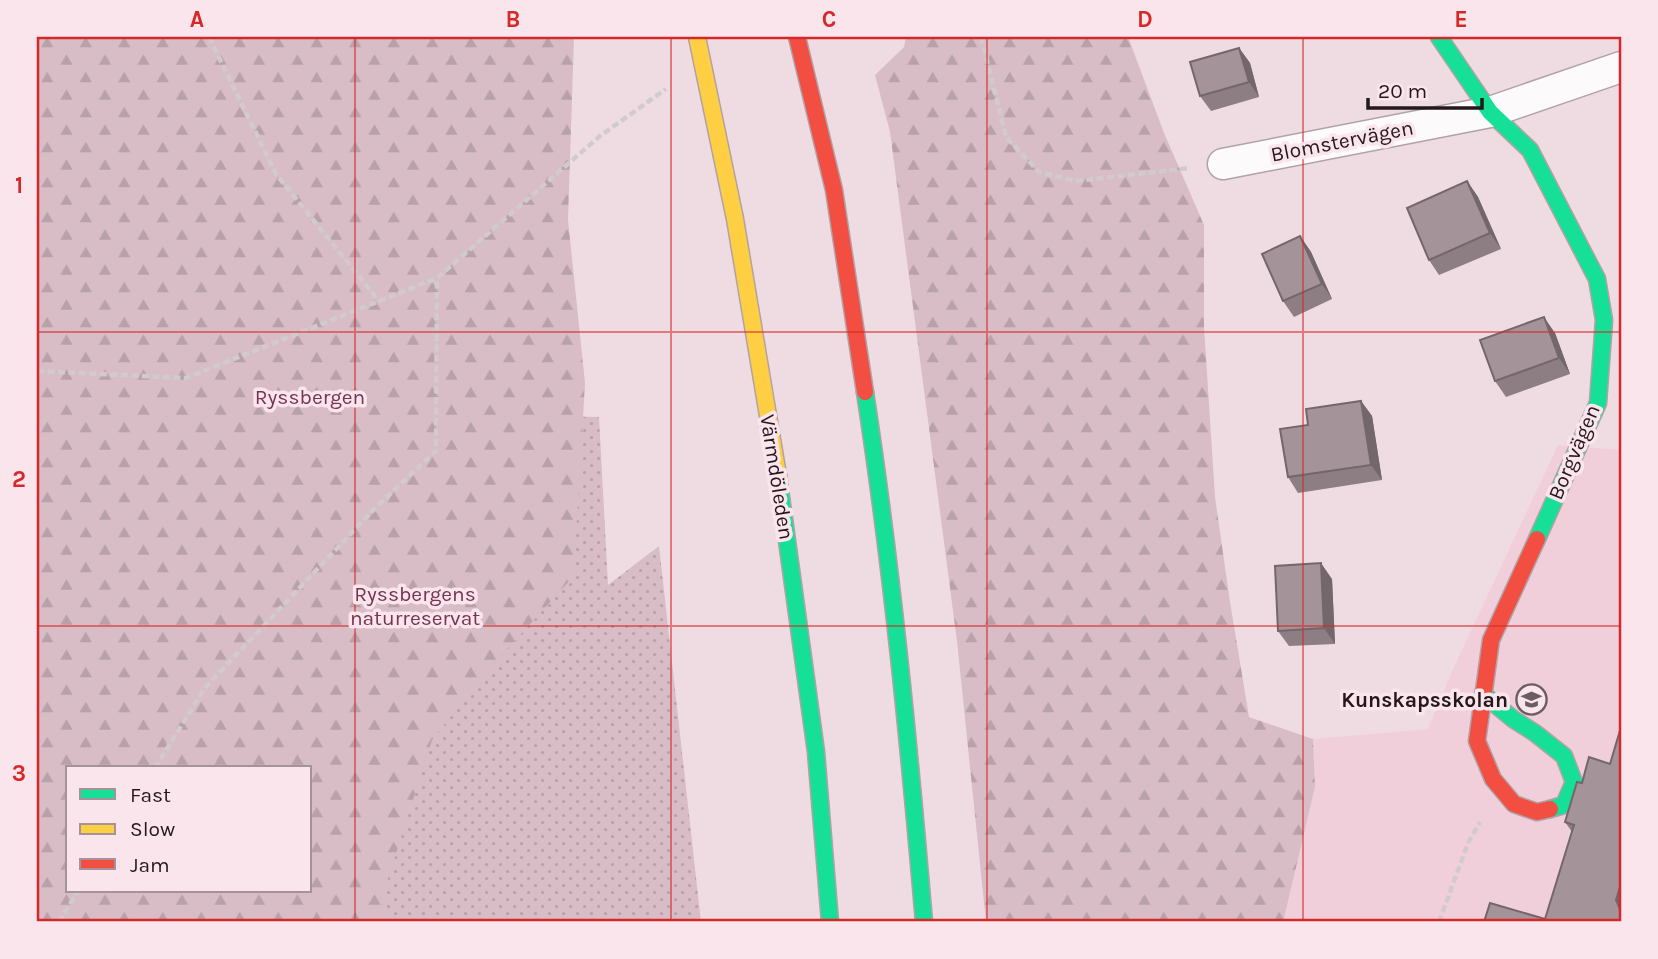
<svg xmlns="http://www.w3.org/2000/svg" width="1658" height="959" viewBox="0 0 1658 959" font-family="Karla,sans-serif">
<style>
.built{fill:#f0cfdb}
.green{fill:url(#green-dots);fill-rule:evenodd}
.forest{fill:url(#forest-firs);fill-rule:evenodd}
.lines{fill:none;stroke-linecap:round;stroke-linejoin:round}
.street-casing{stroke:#b0a2a7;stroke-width:33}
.fast-casing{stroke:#b0a2a7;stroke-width:19}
.slow-casing{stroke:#b0a2a7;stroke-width:19}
.jam-casing{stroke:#b0a2a7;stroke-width:19}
.path{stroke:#d1cbce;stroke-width:4.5;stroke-dasharray:7 3.5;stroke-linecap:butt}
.street{stroke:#fdfafb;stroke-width:30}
.fast{stroke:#16e098;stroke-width:16}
.slow{stroke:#ffcf43;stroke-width:16}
.jam{stroke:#f24e42;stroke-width:16}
.wall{fill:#8d7e84}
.shaded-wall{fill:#73676b}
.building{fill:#a49399;stroke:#73676b;stroke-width:2}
.grid{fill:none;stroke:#d62828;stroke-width:2;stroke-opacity:0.55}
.labels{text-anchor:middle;stroke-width:7;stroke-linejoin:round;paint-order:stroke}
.street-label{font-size:21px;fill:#24181c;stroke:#fbe5ed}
.park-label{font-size:21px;fill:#743550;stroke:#fbe5ed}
.poi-label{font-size:21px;font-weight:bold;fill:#24181c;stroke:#fbe5ed;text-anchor:end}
.neatline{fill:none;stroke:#d62828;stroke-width:2.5}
.grid-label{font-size:23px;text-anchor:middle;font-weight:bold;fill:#d62828}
</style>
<defs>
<pattern id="green-dots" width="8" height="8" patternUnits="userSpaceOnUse" patternTransform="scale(1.75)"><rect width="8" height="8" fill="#d8bcc6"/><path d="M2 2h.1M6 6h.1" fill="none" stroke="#b9a1aa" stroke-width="1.8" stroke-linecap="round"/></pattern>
<pattern id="forest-firs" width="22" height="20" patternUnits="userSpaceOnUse" patternTransform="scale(1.75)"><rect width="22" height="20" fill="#d8bcc6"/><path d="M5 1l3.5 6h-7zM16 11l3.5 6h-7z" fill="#b9a1aa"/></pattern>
</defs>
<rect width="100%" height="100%" fill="#efdce3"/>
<path class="built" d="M1558 445 1621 450V922H1284L1285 914 1315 787 1313 739 1428 729 1452 671Z"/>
<path class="green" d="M37 246 230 410 599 417 608 585 659 546 701 922H37ZM68 768H310V891H68Z"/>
<path class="forest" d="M37 37H574L568 220 585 383 574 571 572 578 489 669 432 740 387 882 386 922H37ZM68 768H310V891H68Z
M906 37H1128L1164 133 1204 225V327L1215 497 1230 602 1249 717 1313 739 1315 787 1285 914 1284 922H986L957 641 890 132 875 75 904 47Z"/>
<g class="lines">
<defs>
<path id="street" d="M1223 164 1490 112 1621 67"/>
<path id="fast" d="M1439 37 1490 112 1530 150 1597 279 1604 320 1598 403 1537 539
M865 392C892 568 909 745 924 922
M778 475 816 752 830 922
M1483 694 1513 719 1535 733 1564 756 1574 782 1564 805 1550 809"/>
<path id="slow" d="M697 37 735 219 778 475"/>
<path id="jam" d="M797 37 834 190 865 392
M1537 539 1491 640 1477 741 1493 779 1514 804 1537 812 1550 809"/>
</defs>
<use href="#street" class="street-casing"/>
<use href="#fast" class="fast-casing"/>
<use href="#slow" class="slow-casing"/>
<use href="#jam" class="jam-casing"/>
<path class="path" d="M209 37 276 174 379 301
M981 37 1006 137 1039 172 1076 181 1190 168
M37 371 186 378 437 278 600 136 666 89
M155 768 204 689 376 507 436 451 437 278
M59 922 78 891
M1439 922 1468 843 1480 822"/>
<use href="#street" class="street"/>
<use href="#fast" class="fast"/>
<use href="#slow" class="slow"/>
<use href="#jam" class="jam"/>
</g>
<path class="wall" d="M1239 48 1250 63 1259 97 1211 111 1200 96Z
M1467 181 1478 197 1501 249 1439 275 1429 260Z
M1300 236 1311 252 1332 299 1294 317 1283 301Z
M1555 333 1570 374 1506 397 1495 381Z
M1361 401 1372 416 1382 480 1298 493 1288 477 1308 425Z
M1332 579 1335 644 1289 646 1278 631Z
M1582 783 1621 922 1545 919 1572 832 1565 822Z"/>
<path class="shaded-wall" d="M1239 48 1250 63 1259 97 1249 82Z
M1467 181 1478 197 1501 249 1490 233Z
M1300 236 1311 252 1332 299 1322 284Z
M1544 317 1555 333 1570 374 1559 358Z
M1361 401 1372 416 1382 480 1371 465Z
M1321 563 1332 579 1335 644 1324 628Z
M1621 884V911L1616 900Z"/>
<path class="building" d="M1239 48 1249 82 1200 96 1190 62Z
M1467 181 1490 233 1429 260 1407 208Z
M1300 236 1322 284 1283 301 1262 254Z
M1544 317 1559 358 1495 381 1480 340Z
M1361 401 1371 465 1288 477 1280 429 1308 425 1306 409Z
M1321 563 1324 628 1278 631 1275 566Z
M1621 727V884L1616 900 1621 911V922H1484L1490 903 1545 919 1574 825 1565 822 1577 782 1582 783 1589 757 1610 764Z"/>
<path class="grid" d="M355 37V922M671 37V922M987 37V922M1303 37V922M37 332H1621M37 626H1621"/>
<defs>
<symbol id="school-ring" viewBox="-11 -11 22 22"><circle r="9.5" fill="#fbe5ed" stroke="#6b5d62" stroke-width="1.5"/><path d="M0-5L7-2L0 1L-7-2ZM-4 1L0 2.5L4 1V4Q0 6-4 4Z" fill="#6b5d62"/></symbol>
</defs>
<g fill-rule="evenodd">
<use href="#school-ring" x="1514" y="682" width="35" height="35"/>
</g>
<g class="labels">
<g class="street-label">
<text transform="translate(1342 141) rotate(-11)" y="7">Blomstervägen</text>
<text transform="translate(1574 452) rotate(-67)" y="7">Borgvägen</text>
<text transform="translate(777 477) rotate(81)" y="7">Värmdöleden</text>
</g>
<g class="park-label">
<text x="310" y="404">Ryssbergen</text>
<text x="415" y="601">Ryssbergens<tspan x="415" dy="24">naturreservat</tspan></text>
</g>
<g class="poi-label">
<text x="1508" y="707">Kunskapsskolan</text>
</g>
</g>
<rect width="1658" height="959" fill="none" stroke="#fbe5ed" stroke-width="77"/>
<rect x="66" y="766" width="245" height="126" fill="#fbe5ed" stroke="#a59399" stroke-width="2"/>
<rect x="80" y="789" width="35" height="10" fill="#16e098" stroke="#a59399" stroke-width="2"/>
<text x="130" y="802" font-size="21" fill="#24181c">Fast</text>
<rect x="80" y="824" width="35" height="10" fill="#ffcf43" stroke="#a59399" stroke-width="2"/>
<text x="130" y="836" font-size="21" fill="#24181c">Slow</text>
<rect x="80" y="859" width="35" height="10" fill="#f24e42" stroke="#a59399" stroke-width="2"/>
<text x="130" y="872" font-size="21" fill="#24181c">Jam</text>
<path d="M1368 98v10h114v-10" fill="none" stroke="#24181c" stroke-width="3.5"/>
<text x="1378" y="98" font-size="21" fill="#24181c" stroke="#fbe5ed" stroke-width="5" paint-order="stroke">20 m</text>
<rect x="38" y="38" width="1582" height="882" class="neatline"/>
<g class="grid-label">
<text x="197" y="27">A</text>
<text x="513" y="27">B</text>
<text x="829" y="27">C</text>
<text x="1145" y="27">D</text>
<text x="1461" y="27">E</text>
<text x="19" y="193">1</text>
<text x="19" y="487">2</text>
<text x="19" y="781">3</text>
</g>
</svg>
